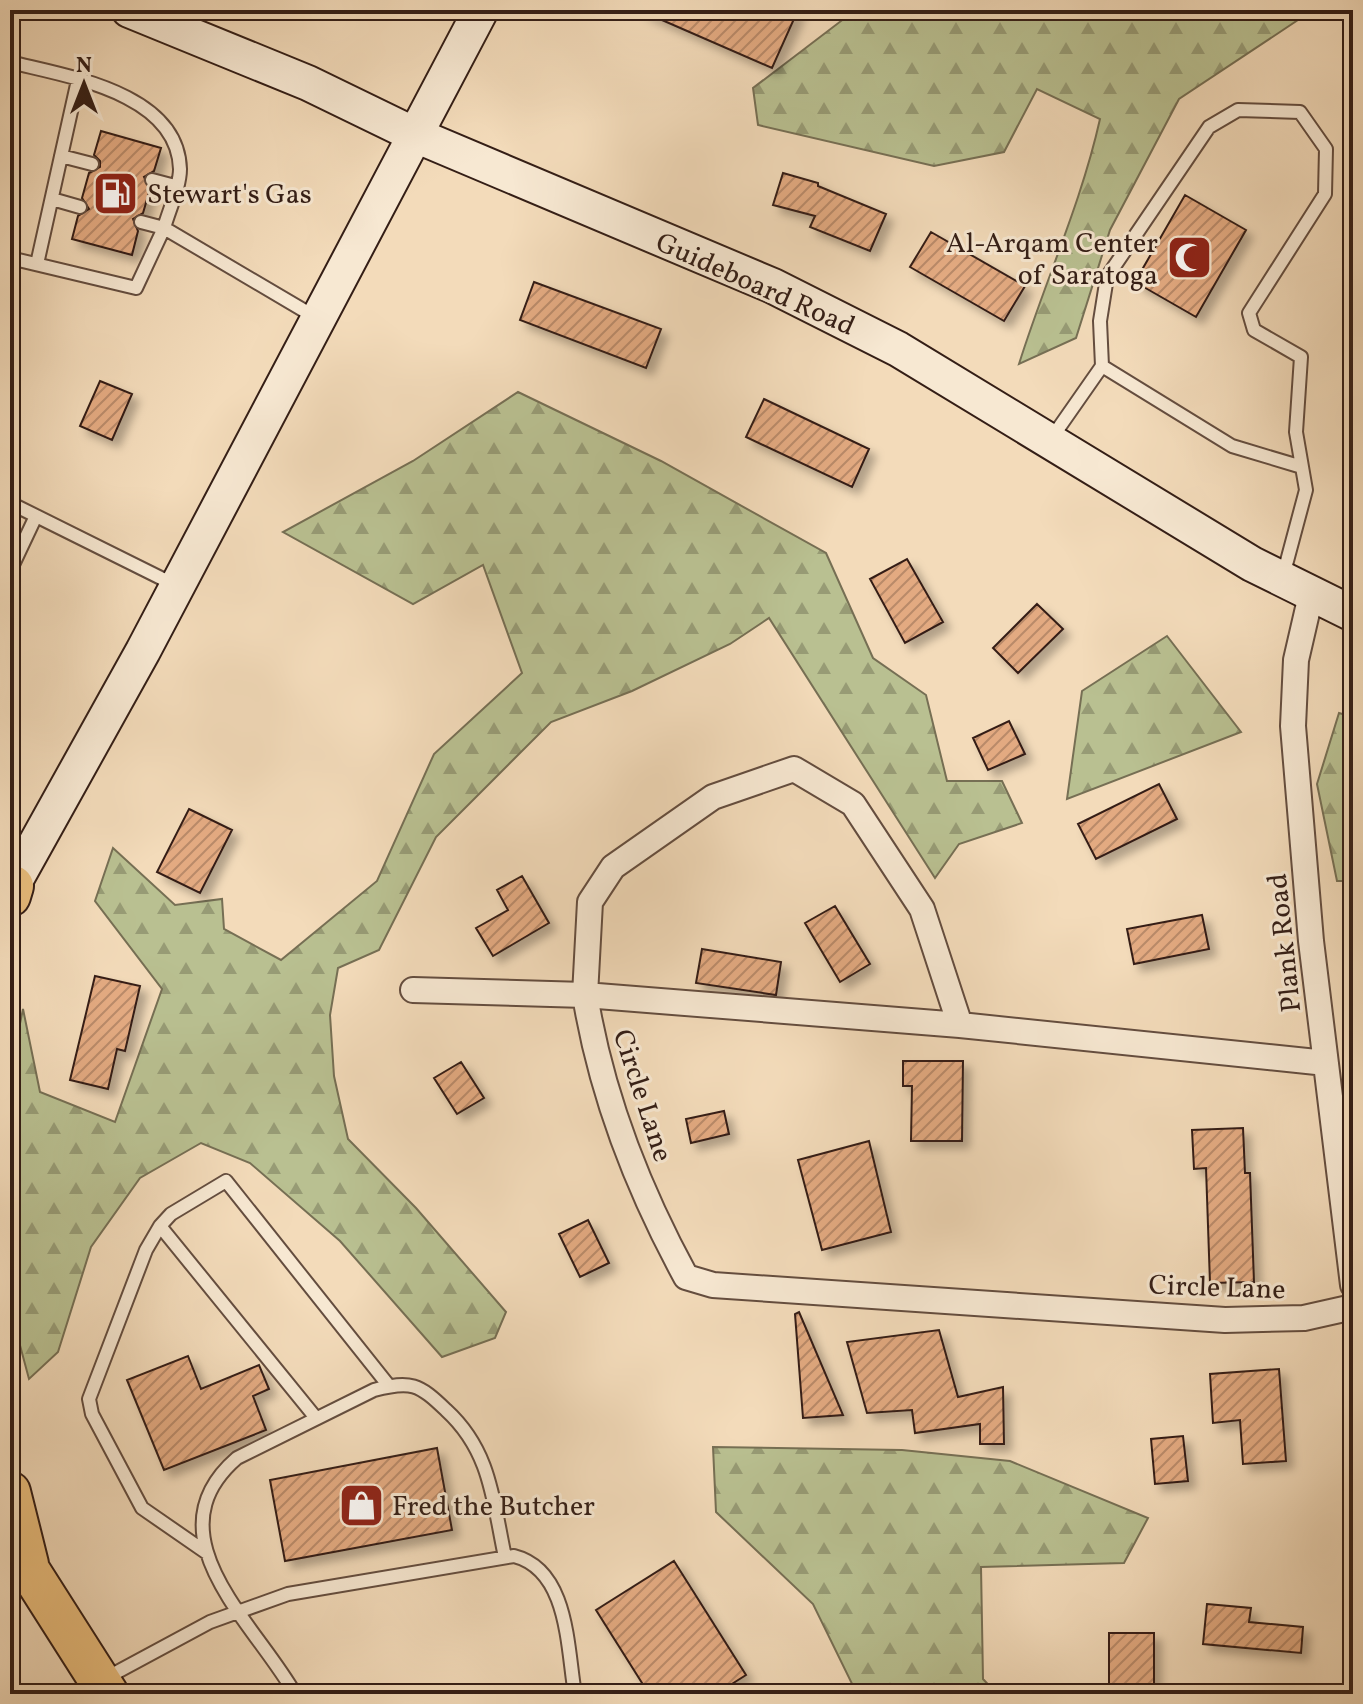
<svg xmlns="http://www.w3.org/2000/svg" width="1363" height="1704" viewBox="0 0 1363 1704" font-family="Vollkorn,serif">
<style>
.forest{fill:url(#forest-firs);stroke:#766f54;stroke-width:2}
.building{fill:url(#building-hatch);stroke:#341e16;stroke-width:2;filter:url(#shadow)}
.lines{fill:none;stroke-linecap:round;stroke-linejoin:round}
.lane-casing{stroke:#644d3f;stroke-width:16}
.street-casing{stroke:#644d3f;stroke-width:28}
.secondary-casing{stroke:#341e16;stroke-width:38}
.primary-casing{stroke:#341e16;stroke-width:44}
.lane{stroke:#f7e8d2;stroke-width:12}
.street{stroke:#f7e8d2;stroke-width:24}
.secondary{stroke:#f7e8d2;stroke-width:34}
.primary{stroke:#eabe7d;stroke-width:40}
.labels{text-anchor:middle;stroke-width:6;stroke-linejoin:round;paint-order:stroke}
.poi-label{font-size:28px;fill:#341e16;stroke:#f7e8d2;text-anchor:start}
.street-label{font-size:28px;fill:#341e16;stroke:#f7e8d2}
</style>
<defs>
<pattern id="forest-firs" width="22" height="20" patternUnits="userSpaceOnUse" patternTransform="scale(2)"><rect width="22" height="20" fill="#b9c091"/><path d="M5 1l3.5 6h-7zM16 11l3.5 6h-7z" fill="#979b75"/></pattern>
<pattern id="building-hatch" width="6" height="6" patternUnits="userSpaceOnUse" patternTransform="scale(2)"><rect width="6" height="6" fill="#e3aa81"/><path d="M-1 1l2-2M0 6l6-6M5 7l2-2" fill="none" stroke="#b98a69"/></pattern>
<filter id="shadow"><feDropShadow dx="7" dy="7" stdDeviation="4" flood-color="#0004"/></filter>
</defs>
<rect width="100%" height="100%" fill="#f3dbba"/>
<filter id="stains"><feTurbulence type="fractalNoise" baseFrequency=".0025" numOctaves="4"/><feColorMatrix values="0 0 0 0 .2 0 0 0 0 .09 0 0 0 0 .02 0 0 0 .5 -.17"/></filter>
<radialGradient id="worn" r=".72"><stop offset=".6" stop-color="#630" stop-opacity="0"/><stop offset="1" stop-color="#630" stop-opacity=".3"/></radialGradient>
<path class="forest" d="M848 10H1353V20L1304 16 1179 99 1110 230 1076 338 1019 364C1045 281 1081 204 1100 119L1037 89 1004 152 934 166 758 125 753 88 845 18Z
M518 392 661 461 826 553 873 658 926 695 947 781H1002L1022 823 959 844 935 878 769 618 730 644 632 691 551 722 436 837 379 950 338 968 330 1015 334 1076 348 1139 416 1208 506 1312 495 1338 442 1357 340 1241 250 1163 201 1143 140 1178 91 1247 58 1352 29 1379 10 1308V1072L23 1009 40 1092 115 1122 162 989 95 901 113 848 175 905 222 899 224 929 281 960 377 881 434 754 522 673 483 565 413 604 283 532 413 461Z
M1167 636 1241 732 1067 799 1082 691Z
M1339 713 1353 717V881H1337L1317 784Z
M713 1447 902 1450 1010 1461 1148 1518 1124 1563 981 1567 983 1679 997 1694H857L813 1604 716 1512Z"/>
<path class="building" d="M639 10H798L772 68Z
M101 131 161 148 154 171 144 177 150 189 143 213 133 219 138 231 132 255 72 239 78 216 89 209 82 198 89 173 100 167V161L94 155Z
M783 173 818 183V186L886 214 870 251 810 227 815 216 773 205Z
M1185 195 1246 230 1196 317 1135 282Z
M931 232 1025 286 1004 321 910 267Z
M534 282 661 329 646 368 520 320Z
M100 381 132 394 112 440 80 426Z
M764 399 869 449 852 487 746 437Z
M907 559 943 622 905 643 870 579Z
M1037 604 1063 629 1018 673 993 648Z
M1009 721 1025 754 988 770 973 738Z
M1159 784 1177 819 1096 859 1078 824Z
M189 809 232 830 200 893 157 872Z
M522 876 549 923 493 956 476 928 508 910 497 890Z
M835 906 870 964 840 982 805 923Z
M1202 915 1209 949 1134 964 1127 929Z
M702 949 781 962 776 995 696 983Z
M95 976 140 986 125 1051 117 1049 108 1089 70 1080Z
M903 1061H963L962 1141H911L912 1086H903Z
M461 1062 484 1098 457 1114 434 1078Z
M724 1111 729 1134 691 1143 686 1119Z
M1243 1128 1245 1173H1250L1254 1282 1210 1283 1206 1168 1194 1169 1192 1130Z
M869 1141 891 1232 822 1250 798 1160Z
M588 1220 609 1263 580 1277 559 1234Z
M799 1312 843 1415 803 1418 795 1314Z
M939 1330 958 1397 1003 1387 1004 1444H980V1424L915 1433 912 1410 867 1413 847 1342Z
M188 1356 201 1389 259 1365 269 1389 253 1396 266 1430 164 1470 127 1380Z
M1279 1369 1286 1461 1243 1464 1240 1420 1213 1423 1210 1374Z
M1183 1436 1188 1481 1155 1484 1151 1439Z
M437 1448 452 1530 285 1561 270 1480Z
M674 1561 746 1675 716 1694H649L596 1610Z
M1207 1604 1251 1608 1249 1622 1303 1627 1301 1653 1203 1644Z
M1109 1633H1154V1690H1109Z"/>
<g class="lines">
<defs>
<path id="lane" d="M10 62C65 76 178 92 180 169 180 187 169 210 164 228L315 317
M61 156 92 164
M152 180 175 186
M52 199 80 207
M10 258 136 288 164 228 141 222
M37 264 78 80
M1102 366 1232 446 1302 467
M1051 439 1102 366 1100 321 1107 277 1209 127 1238 110 1300 112 1326 149 1325 194 1249 313 1254 330 1301 357 1296 432 1306 490 1283 576
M10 503 175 585
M10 571 36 516
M160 1226 316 1418
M207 1553 142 1508 92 1414 89 1399 146 1250 160 1226 171 1214 226 1181 389 1386
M106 1678 210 1622 288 1594 514 1556C569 1570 567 1648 575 1694
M295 1694C255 1623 148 1535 237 1458L374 1390C411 1380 419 1384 446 1410 491 1451 493 1501 505 1557"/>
<path id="street" d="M1311 595 1296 660 1293 726 1311 941 1353 1285
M413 990 585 995 590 902 613 867 713 797 794 769 853 804 922 909 960 1025
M1326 1063 960 1025 585 995C601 1094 638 1189 686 1277L713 1285 1225 1320 1304 1318 1353 1307"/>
<path id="secondary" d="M129 10 308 83 413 134 773 286 898 349 1252 564 1353 614
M10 890 143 651 481 10"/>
<path id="primary" d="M10 896 13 886
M10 1492 28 1564
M10 1540 108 1694"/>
</defs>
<use href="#lane" class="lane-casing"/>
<use href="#street" class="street-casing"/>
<use href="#secondary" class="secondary-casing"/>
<use href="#primary" class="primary-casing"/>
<use href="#lane" class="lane"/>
<use href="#street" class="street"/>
<use href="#secondary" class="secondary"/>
<use href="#primary" class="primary"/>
</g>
<defs>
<symbol id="fuel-square" viewBox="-11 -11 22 22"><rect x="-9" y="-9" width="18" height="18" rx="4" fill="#8f2418" stroke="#f7e8d2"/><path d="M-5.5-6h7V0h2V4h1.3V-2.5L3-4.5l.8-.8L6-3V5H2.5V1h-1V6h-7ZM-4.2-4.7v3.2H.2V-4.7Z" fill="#fff"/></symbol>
<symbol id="mosque-square" viewBox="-11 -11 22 22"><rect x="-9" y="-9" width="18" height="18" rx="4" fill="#8f2418" stroke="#f7e8d2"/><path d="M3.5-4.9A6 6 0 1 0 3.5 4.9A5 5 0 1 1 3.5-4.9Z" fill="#fff"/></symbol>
<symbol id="shop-square" viewBox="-11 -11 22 22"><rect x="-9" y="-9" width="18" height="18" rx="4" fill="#8f2418" stroke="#f7e8d2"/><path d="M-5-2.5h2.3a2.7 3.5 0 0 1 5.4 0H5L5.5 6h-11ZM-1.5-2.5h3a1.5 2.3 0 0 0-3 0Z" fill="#fff"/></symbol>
</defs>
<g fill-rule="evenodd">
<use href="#fuel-square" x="90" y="168" width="51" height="51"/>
<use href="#mosque-square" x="1164" y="232" width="51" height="51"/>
<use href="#shop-square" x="336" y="1480" width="51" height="51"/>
</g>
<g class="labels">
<g class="poi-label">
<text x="147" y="203">Stewart's Gas</text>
<text x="1158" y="252" text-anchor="end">Al-Arqam Center<tspan x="1158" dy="32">of Saratoga</tspan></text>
<text x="392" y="1515">Fred the Butcher</text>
</g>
<g class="street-label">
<text transform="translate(756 283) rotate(24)" y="10">Guideboard Road</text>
<text transform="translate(1283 943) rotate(-96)" y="10">Plank Road</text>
<text transform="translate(644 1095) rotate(72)" y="10">Circle Lane</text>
<text transform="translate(1217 1286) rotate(2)" y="10">Circle Lane</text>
</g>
</g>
<rect width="1363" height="1704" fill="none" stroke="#f3dbba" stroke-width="40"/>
<rect x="12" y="12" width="1339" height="1680" fill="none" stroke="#341e16" stroke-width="4"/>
<rect x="20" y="20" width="1323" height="1664" fill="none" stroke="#341e16" stroke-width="2"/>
<g transform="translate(84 84)" stroke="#f7e8d2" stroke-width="6" paint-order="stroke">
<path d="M0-6L14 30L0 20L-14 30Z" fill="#341e16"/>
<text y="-12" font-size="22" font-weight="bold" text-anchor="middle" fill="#341e16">N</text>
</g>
<rect width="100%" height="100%" filter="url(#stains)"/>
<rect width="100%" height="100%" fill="url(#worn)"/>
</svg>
